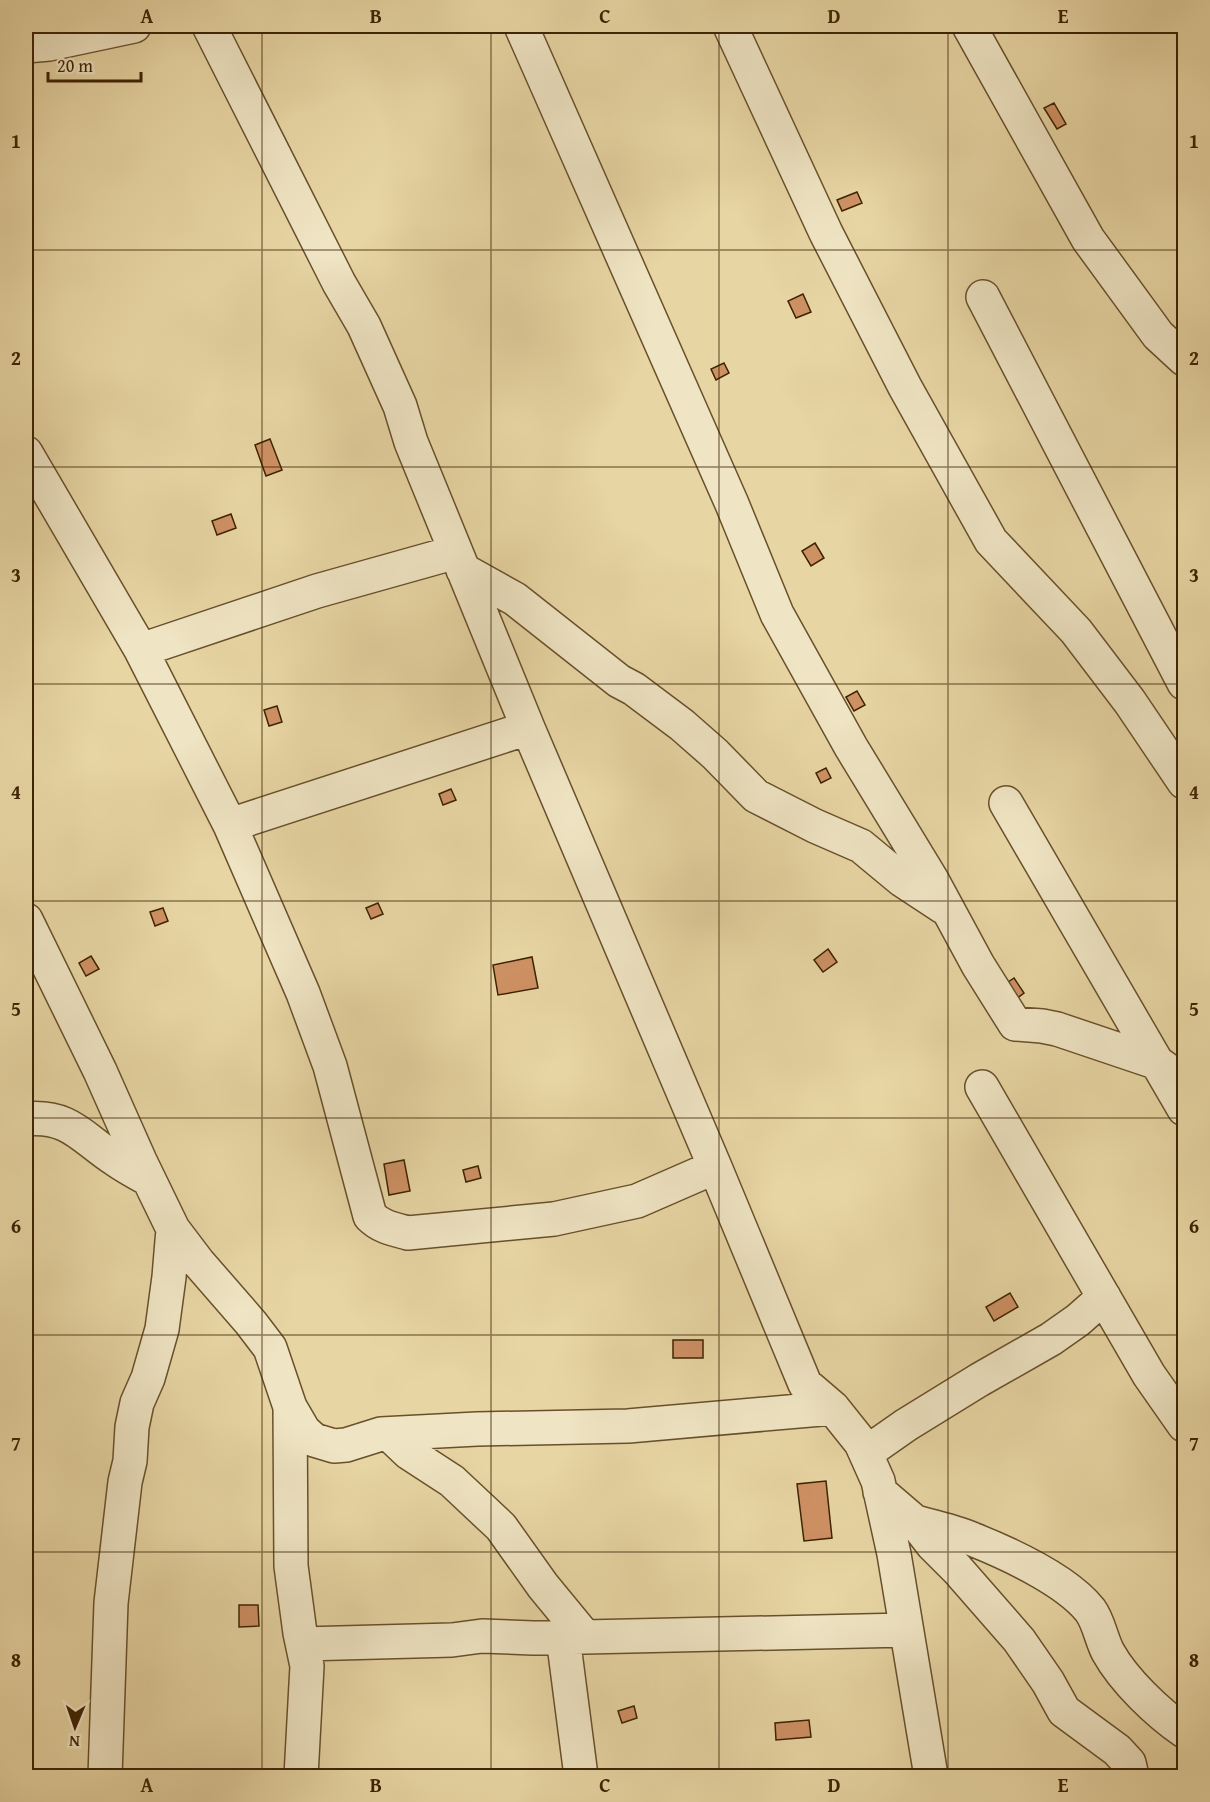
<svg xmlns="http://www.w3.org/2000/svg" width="1210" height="1802" viewBox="0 0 1210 1802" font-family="'Gentium Book Plus',serif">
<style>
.building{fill:#ce9164;stroke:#3d2303;stroke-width:1.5}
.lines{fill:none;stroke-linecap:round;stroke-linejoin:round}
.minor-casing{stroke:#68502b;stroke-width:36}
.minor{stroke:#efe4c3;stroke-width:33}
.grid{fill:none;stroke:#3d2303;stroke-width:1.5;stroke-opacity:0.55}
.neatline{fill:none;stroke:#3d2303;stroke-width:2}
.grid-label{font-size:20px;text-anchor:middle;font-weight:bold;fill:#3d2303}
</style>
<rect width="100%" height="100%" fill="#e7d5a3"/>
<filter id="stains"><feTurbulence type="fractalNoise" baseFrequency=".00333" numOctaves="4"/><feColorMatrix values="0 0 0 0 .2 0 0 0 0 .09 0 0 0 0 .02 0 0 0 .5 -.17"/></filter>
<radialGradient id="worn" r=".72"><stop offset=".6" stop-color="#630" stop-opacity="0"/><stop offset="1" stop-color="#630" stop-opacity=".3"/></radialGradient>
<path class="building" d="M1054 103 1066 124 1057 129 1044 108Z
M857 192 862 203 842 211 837 200Z
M803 294 811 312 796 318 788 301Z
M724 363 729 373 716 380 711 369Z
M270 439 282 470 266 476 255 445Z
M231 514 236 528 217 535 212 521Z
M815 543 824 558 811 566 802 551Z
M857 691 865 705 854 711 846 697Z
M277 706 282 722 269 726 264 710Z
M826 768 831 778 821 783 816 773Z
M451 789 456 800 443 805 439 794Z
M378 903 383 914 371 919 366 908Z
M163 908 168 921 155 926 150 912Z
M828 949 837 962 823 972 814 960Z
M91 956 99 969 86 976 79 963Z
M532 957 538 988 498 995 493 965Z
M1014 978 1024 993 1012 1002 1001 987Z
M404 1160 410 1191 389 1195 384 1164Z
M478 1166 481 1178 466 1182 463 1170Z
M1010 1293 1018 1307 994 1321 986 1307Z
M673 1340H703V1358H673Z
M826 1481 832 1538 804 1541 797 1484Z
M239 1605H258L259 1626 239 1627Z
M634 1706 637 1718 622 1723 618 1711Z
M809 1720 811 1737 776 1740 775 1723Z
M814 1773V1776H776V1775Z"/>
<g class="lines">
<defs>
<path id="minor" d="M209 26 339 283 364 326 400 406 411 442 528 728 715 1167 805 1384 833 1408 861 1443 878 1481 894 1554 931 1776
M521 26 732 504 777 614 851 747 932 880 978 965 1015 1024 1042 1026 1057 1029 1158 1063 1184 1082
M730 26 826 233 905 387 991 541 1076 631 1130 702 1184 782
M969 26 1088 239 1158 335 1184 359
M26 46 49 44 134 26
M983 297 1184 683
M26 453 141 650 230 825 303 993 330 1066 370 1216C381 1227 393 1229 408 1233L554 1219 637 1201 715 1167
M463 570 515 599 619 681 634 689 682 725 715 754 756 796 815 826 861 846 902 880 943 907
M141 650 317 591 456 552
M1006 803 1184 1109
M230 825 528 728
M26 920 100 1071 140 1161 173 1229 198 1262 251 1323 270 1348 290 1407 304 1431 314 1440 334 1446 346 1445 381 1434 477 1429 628 1426 833 1408
M982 1087 1149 1375 1184 1425
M26 1119C70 1115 82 1138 116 1160 126 1167 137 1173 148 1179
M290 1407 291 1566 300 1633 307 1666 301 1776
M389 1434 409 1453 452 1481 501 1527 543 1586 585 1637 906 1630
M866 1453 906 1425 979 1380 1051 1339 1078 1320 1104 1297
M880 1492 915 1522 932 1544 957 1569 1019 1640 1048 1682 1064 1711 1117 1750 1129 1763 1132 1776
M915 1522C934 1527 954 1531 972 1539 1007 1553 1066 1580 1090 1610 1099 1622 1101 1639 1108 1652 1124 1681 1158 1713 1184 1731
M563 1637 581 1776
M303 1644 452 1640 482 1636 533 1638 585 1637
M105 1776 111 1603 125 1482 130 1461 132 1427 137 1403 148 1378 162 1329 169 1277 173 1229"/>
</defs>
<use href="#minor" class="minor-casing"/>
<use href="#minor" class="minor"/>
</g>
<path class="grid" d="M262 26V1776M491 26V1776M719 26V1776M948 26V1776M26 250H1184M26 467H1184M26 684H1184M26 901H1184M26 1118H1184M26 1335H1184M26 1552H1184"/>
<rect width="1210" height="1802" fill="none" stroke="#e7d5a3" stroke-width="66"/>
<g transform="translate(75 1727) rotate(182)" stroke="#efe4c3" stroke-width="4.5" paint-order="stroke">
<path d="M0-4.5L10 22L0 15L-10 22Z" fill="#3d2303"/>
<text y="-9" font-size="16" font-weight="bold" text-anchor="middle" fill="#3d2303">N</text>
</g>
<path d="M48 72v9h93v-9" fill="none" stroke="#3d2303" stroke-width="3"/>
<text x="57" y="72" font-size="18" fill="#3d2303" stroke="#efe4c3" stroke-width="4.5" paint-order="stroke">20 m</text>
<rect x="33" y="33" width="1144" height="1736" class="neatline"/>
<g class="grid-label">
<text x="147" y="23">A</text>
<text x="376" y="23">B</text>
<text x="605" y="23">C</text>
<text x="834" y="23">D</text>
<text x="1063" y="23">E</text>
<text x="16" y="148">1</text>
<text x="1194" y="148">1</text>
<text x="16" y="365">2</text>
<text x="1194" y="365">2</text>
<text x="16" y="582">3</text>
<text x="1194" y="582">3</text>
<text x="16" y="799">4</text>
<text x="1194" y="799">4</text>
<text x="16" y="1016">5</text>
<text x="1194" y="1016">5</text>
<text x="16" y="1233">6</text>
<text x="1194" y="1233">6</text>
<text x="16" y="1450">7</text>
<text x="1194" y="1450">7</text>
<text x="16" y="1667">8</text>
<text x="1194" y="1667">8</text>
<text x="147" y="1792">A</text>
<text x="376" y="1792">B</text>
<text x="605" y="1792">C</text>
<text x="834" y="1792">D</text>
<text x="1063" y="1792">E</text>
</g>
<rect width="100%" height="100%" filter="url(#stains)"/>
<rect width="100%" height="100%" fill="url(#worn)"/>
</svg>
